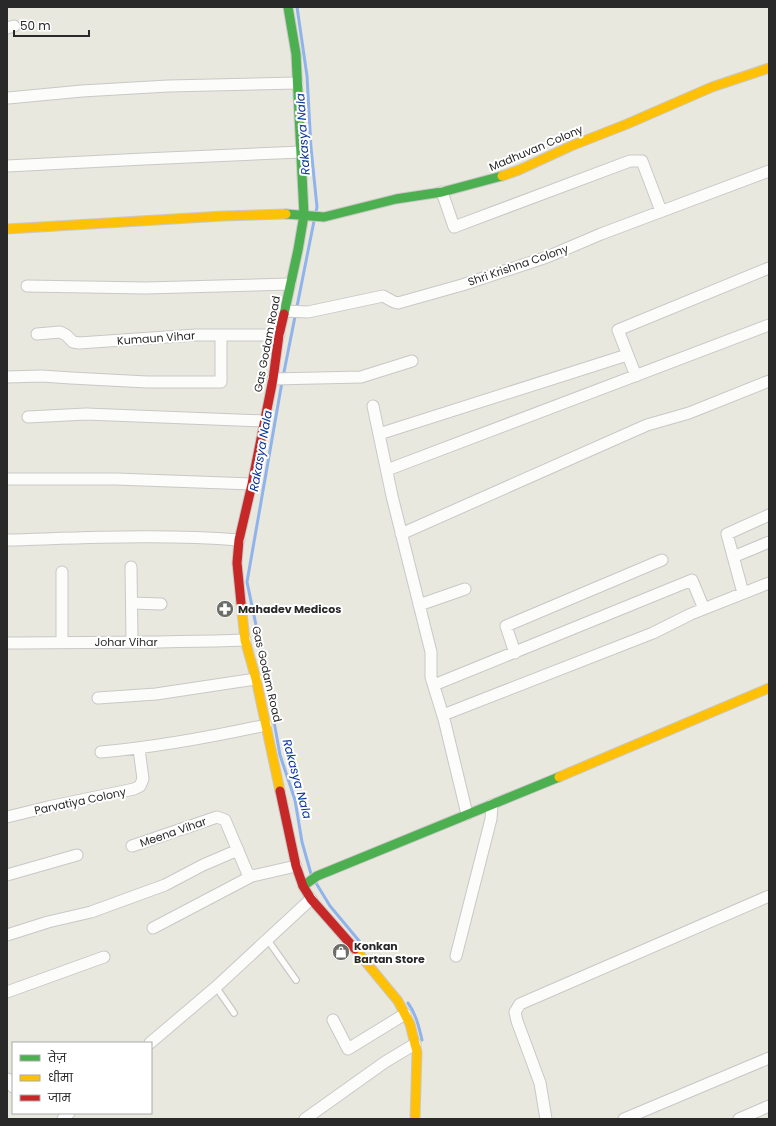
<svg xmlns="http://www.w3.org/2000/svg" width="776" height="1126" viewBox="0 0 776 1126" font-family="Poppins,'Noto Sans Devanagari',sans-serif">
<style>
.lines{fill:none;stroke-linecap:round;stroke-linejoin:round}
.stream{stroke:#90b3ec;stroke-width:3}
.lane-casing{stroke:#c9c8c7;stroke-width:8}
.street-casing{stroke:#c9c8c7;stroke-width:13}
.fast-casing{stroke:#c9c8c7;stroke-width:11}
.slow-casing{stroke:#c9c8c7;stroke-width:11}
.jam-casing{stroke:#c9c8c7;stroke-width:11}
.lane{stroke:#fcfcfa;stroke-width:5.5}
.street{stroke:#fcfcfa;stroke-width:11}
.fast{stroke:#4caf50;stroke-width:9}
.slow{stroke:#ffc107;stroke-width:9}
.jam{stroke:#c62828;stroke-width:9}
.labels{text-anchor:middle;stroke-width:4;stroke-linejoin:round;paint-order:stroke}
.street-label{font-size:11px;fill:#292929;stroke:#fff}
.poi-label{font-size:11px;font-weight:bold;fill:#292929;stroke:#fff;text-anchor:start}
.water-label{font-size:12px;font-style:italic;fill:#09349d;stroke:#fff}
</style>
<rect width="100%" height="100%" fill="#e8e8de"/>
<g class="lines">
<path class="stream" d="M297 7 307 76 311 148 317 207 316 212
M283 377 314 221
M282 382 247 582 261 649 280 755 295 800 302 842 311 874
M316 883 330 906 365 948
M408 1003C416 1014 419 1027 422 1040"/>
<defs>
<path id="lane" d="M267 939 296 980
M216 987 234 1013"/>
<path id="street" d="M7 28 14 26
M8 98 82 91 168 86 297 83
M7 166 144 159 301 152
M442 192 454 227 630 161H642L661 211
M27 286 146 288 290 284
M284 311 308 312 383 296 394 302 398 303 462 285 547 257 601 234 769 171
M37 334 60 332 66 335 73 342 79 343 195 335H279
M636 376 618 330 769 268
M7 377 42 376 71 378 147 382H221V335
M273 379 361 377 412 361
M373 406 392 496 431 652V677L444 719 467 814
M28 417 86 414 264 421
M379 434 627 355
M387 470 769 325
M7 479H116L252 484
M401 534 647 425 689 413 769 381
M7 540C84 538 162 534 239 540
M733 557 769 542
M131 567 132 641
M62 572V642
M743 593 727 534 769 515
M132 603 161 604
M419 605 465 589
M7 643C86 642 166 643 245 640
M515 653 506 626 662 560
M434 685 692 580 704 609
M98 698 156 694 256 679
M443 715 653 633 691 614 769 583
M101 752C157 747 211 737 266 725
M7 817 48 807 134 789 140 786 143 779 139 749
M132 846 217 817 225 820 247 872 252 876 296 866
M7 875 77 855
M153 928 252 876
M7 935 48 922 91 912 165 885 203 865 238 850
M456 956 491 819 492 805
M7 992 104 957
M333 1020 348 1049 405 1014
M150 1043 216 987 311 899
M7 1079 10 1080 13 1087
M63 1119 69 1113
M305 1119 385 1062 415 1044
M546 1119 540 1083 517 1021 515 1012 520 1004 769 896
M624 1119 769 1058
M739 1119 769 1106"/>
<path id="fast" d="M286 214 324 217 396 199 442 192 502 176
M284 314 298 250 304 215 296 54 288 7
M303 886 317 876 559 777"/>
<path id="slow" d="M502 176 519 170 571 146 627 124 712 87 769 68
M7 229 223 216 286 214
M241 603 245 640 256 679 280 791
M559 777 769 688
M355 949 398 1001 410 1024 417 1052 415 1119"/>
<path id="jam" d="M241 603 237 563 239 540 252 484 273 379 279 335 284 314
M280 791 296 866 303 886 311 899 355 949"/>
</defs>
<use href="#lane" class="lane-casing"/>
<use href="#street" class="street-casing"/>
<use href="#fast" class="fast-casing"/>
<use href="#slow" class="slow-casing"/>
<use href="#jam" class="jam-casing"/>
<use href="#lane" class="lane"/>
<use href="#street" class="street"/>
<use href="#fast" class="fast"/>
<use href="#slow" class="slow"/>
<use href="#jam" class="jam"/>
</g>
<defs>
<symbol id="pharmacy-disc" viewBox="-11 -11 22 22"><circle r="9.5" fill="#6c6c68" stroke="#fff"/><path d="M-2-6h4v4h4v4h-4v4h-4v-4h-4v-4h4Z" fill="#fff"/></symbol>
<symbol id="shop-disc" viewBox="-11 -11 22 22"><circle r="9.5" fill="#6c6c68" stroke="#fff"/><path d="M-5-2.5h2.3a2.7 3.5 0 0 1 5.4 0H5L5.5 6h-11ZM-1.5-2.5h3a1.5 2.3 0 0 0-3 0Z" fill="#fff"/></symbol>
</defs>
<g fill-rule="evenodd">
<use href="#pharmacy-disc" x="215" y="599" width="20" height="20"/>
<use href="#shop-disc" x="331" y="942" width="20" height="20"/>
</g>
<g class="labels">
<g class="street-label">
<text transform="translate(536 148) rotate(-23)" y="4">Madhuvan Colony</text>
<text transform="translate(518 265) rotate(-19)" y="4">Shri Krishna Colony</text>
<text transform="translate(156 338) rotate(-4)" y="4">Kumaun Vihar</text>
<text transform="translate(267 344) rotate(-79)" y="4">Gas Godam Road</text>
<text x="126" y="646">Johar Vihar</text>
<text transform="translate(267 674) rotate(77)" y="4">Gas Godam Road</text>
<text transform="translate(80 801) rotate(-12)" y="4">Parvatiya Colony</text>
<text transform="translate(173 832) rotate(-19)" y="4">Meena Vihar</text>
</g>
<g class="poi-label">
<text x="238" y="613">Mahadev Medicos</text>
<text x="354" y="950">Konkan<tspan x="354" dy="13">Bartan Store</tspan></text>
</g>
<g class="water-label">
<text transform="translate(303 134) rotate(-94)" y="4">Rakasya Nala</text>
<text transform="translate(261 451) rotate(-80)" y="4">Rakasya Nala</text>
<text transform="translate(297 779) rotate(75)" y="4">Rakasya Nala</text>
</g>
</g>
<rect width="776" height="1126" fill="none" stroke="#292929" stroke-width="16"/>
<rect x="12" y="1042" width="140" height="72" fill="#ffffff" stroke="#a9a9a9"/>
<rect x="20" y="1055" width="20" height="6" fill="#4caf50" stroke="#a9a9a9"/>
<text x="48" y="1062" font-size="12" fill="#292929">तेज़</text>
<rect x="20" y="1075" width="20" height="6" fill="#ffc107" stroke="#a9a9a9"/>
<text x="48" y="1082" font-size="12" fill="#292929">धीमा</text>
<rect x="20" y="1095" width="20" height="6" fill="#c62828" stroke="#a9a9a9"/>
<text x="48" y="1102" font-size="12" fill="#292929">जाम</text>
<path d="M14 30v6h75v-6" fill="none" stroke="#292929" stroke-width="2"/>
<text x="20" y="30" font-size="12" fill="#292929" stroke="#ffffff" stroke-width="3" paint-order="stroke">50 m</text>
</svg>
